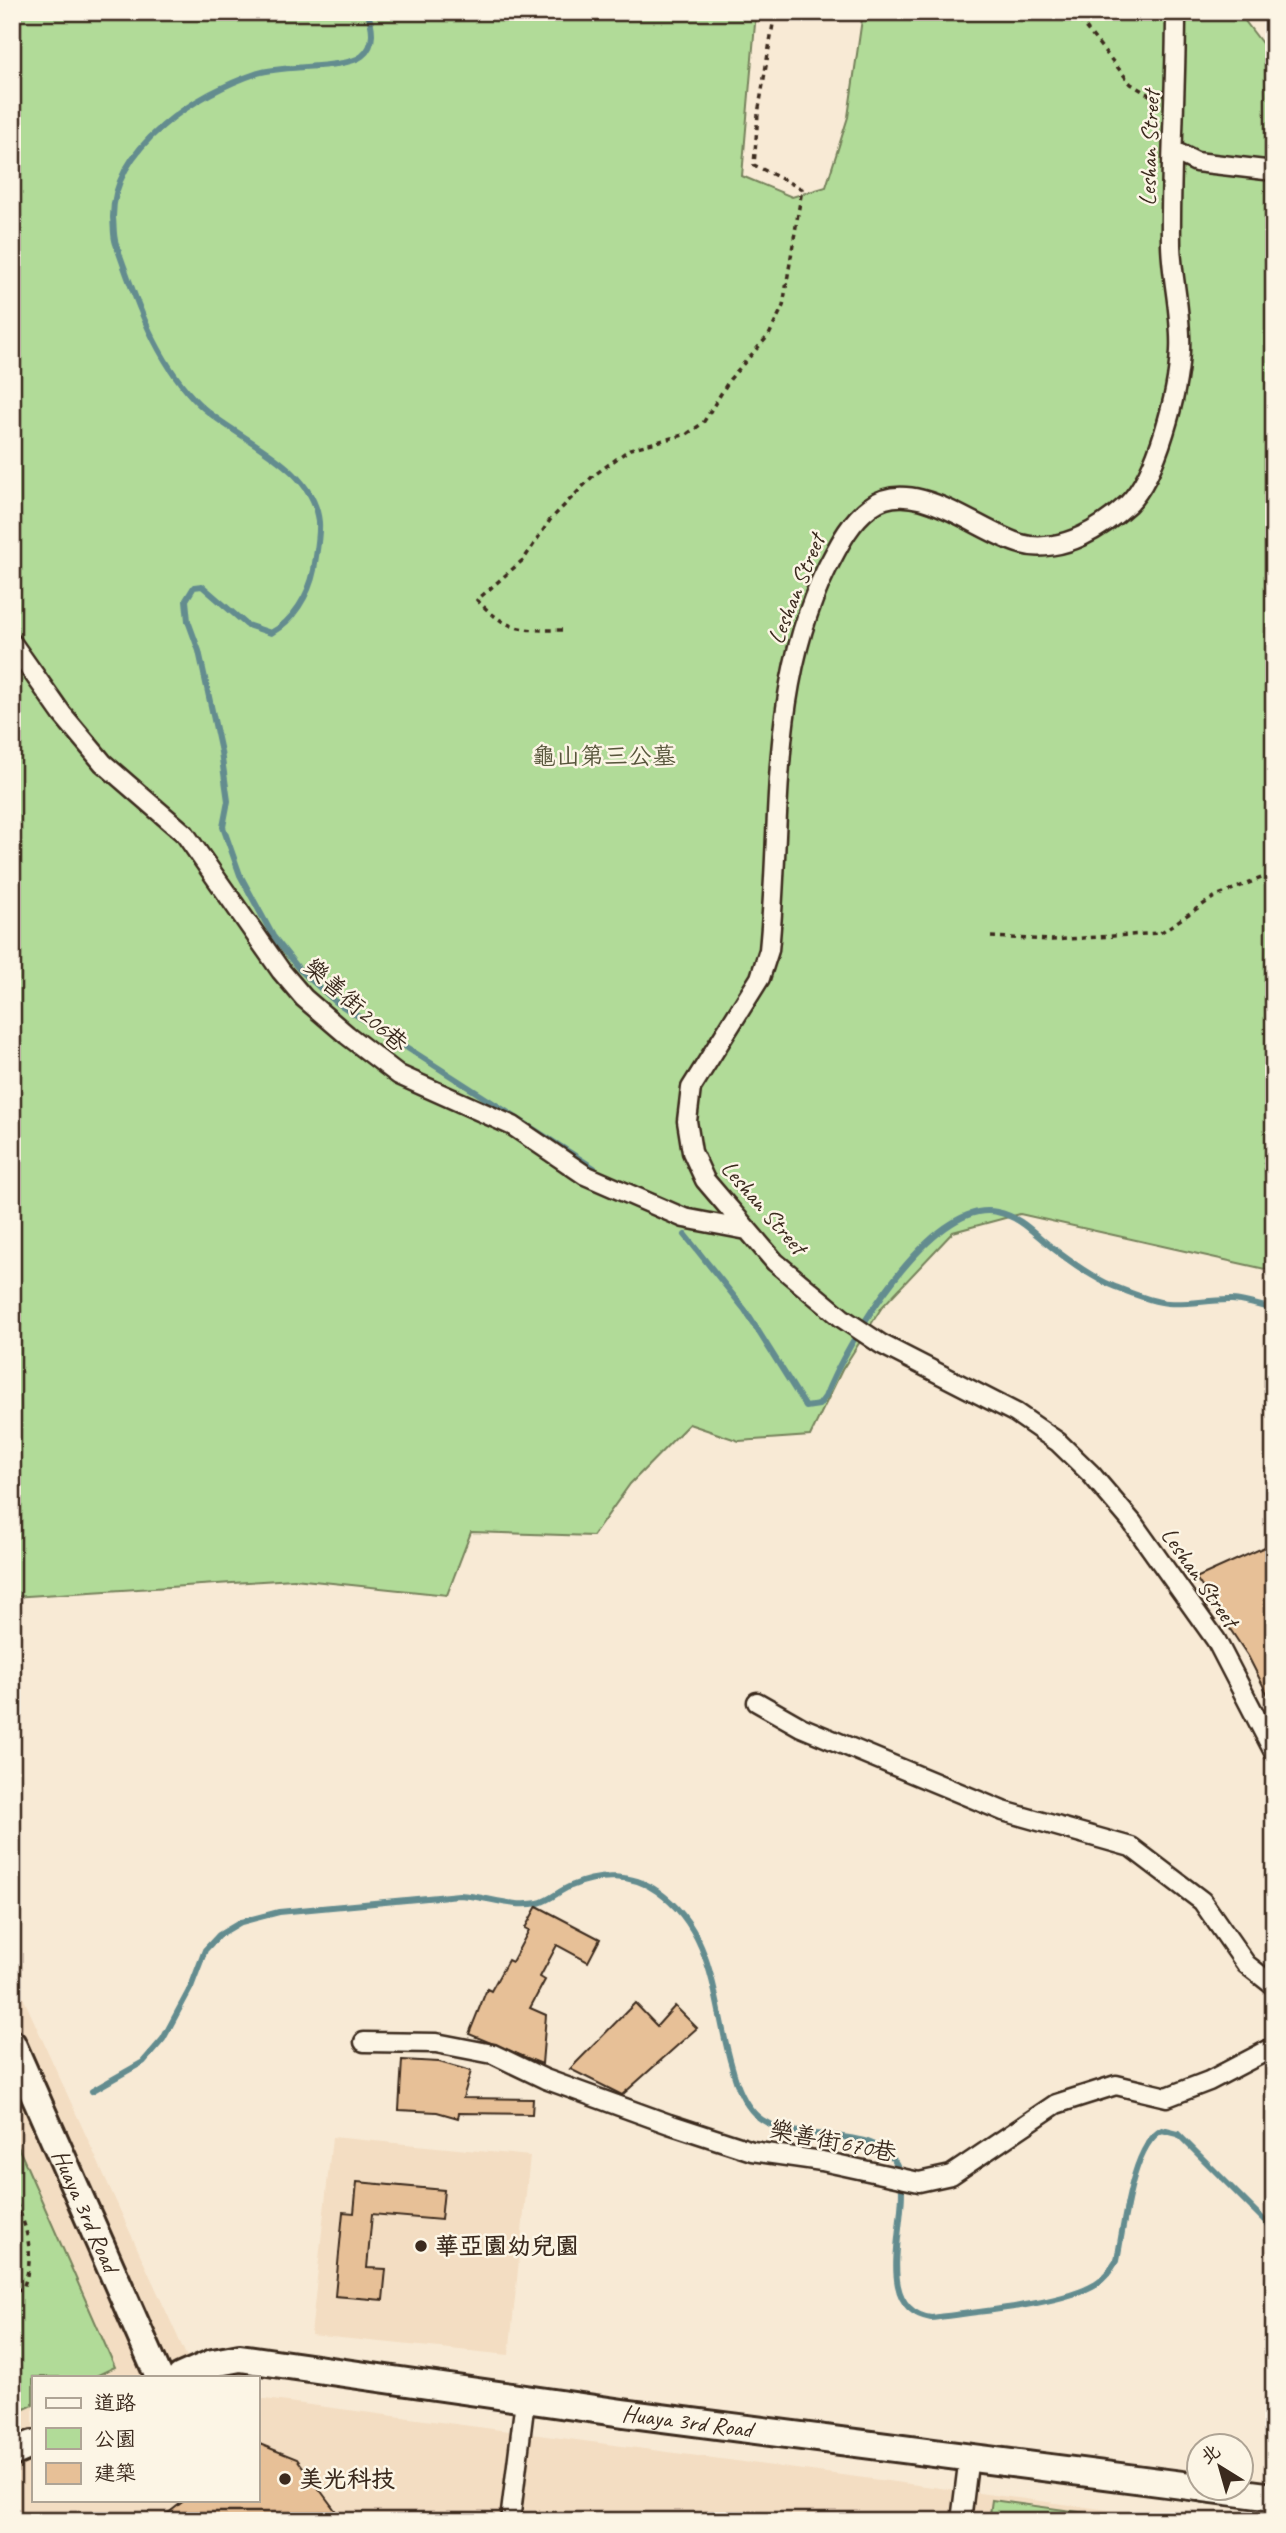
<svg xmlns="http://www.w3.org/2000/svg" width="1286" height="2533" viewBox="0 0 1286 2533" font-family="Caveat,'LXGW WenKai TC',sans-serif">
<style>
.built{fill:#f3ddc2}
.green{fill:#b1db98;stroke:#76825b;stroke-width:2}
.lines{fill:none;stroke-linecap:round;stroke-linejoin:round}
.stream{stroke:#638c8f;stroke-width:6}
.building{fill:#e7c097;stroke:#3b2a1e;stroke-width:2}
.street-casing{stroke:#3b2a1e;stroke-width:23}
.secondary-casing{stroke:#3b2a1e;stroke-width:32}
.path{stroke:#3b2a1e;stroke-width:3.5;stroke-dasharray:5 5;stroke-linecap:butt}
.street{stroke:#fcf5e5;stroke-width:18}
.secondary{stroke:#fcf5e5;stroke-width:26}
.poi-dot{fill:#3b2a1e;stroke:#fcf5e5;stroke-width:2.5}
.labels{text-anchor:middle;stroke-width:5;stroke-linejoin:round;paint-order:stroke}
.street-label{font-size:24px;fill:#3b2a1e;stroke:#fcf5e5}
.park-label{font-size:24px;fill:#58563c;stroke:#fcf5e5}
.poi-label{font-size:24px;font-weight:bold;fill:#3b2a1e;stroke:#fcf5e5;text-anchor:start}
</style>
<rect width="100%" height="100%" fill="#f8ead5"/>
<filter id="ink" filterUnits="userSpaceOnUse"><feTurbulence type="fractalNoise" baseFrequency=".0143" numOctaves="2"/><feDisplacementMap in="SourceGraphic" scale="14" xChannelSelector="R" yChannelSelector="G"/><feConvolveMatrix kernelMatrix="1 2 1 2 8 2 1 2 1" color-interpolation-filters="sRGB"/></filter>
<g filter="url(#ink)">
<path class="built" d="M12 1973 196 2377H33V2500H257V2398L1192 2521H12Z
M332 2137 530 2156 509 2355 311 2335Z"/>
<path class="green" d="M12 12H756L742 176 792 197 826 187 848 117 863 12H1238L1274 59V1271L1020 1214 953 1232 882 1307 842 1370 810 1436 739 1441 689 1424 630 1484 593 1536 471 1532 447 1595 294 1579 12 1597Z
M12 2133 115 2367 94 2377H33V2405L12 2415Z
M992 2500 1145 2521H989Z"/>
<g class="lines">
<path class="stream" d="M367 12C373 26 376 45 362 56 346 69 283 65 258 73 198 93 112 146 113 218 114 226 113 236 116 244 135 298 154 356 194 399 230 438 313 462 319 522 320 538 316 554 314 570 309 595 293 621 271 633L247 625 202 586 194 587 186 600 188 621 199 651 221 752 228 801 223 827 240 875 273 936 299 969 336 1002 594 1168
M685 1235 745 1310 806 1407 819 1405 825 1397C844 1347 932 1197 997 1212 1022 1217 1035 1235 1054 1249 1071 1262 1093 1278 1113 1286 1129 1292 1151 1302 1168 1303 1189 1305 1211 1299 1232 1300 1246 1301 1260 1306 1274 1309
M92 2091 143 2062 163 2039 191 1987 205 1950 219 1935 241 1922 279 1912 459 1895C486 1896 511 1908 538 1903 549 1901 560 1890 571 1886 598 1874 632 1873 657 1891 716 1932 713 2004 732 2067 736 2083 743 2102 755 2114 791 2150 884 2117 900 2173 911 2215 869 2308 931 2318 973 2312 1062 2305 1096 2284 1106 2278 1111 2269 1117 2260 1124 2226 1132 2145 1162 2130L1178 2134 1274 2230"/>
</g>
<path class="building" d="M1269 1545 1274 1558V1707L1248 1656 1196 1578Z
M537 1906 600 1939 588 1962 557 1945 540 1977 545 1980 530 2008 546 2015 542 2064 469 2034 487 1989 491 1991 508 1960 512 1962 529 1930 525 1928Z
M635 2003 657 2026 675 2006 697 2028 622 2095 570 2069Z
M402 2060 439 2062 471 2071 463 2098 533 2099 532 2114 459 2113 458 2118 437 2112 399 2110Z
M357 2182 444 2190 441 2220 372 2214 367 2268 386 2269 383 2300 335 2296 343 2212 354 2213Z
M257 2443 297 2459 343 2521H158L185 2500H257Z"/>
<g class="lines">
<defs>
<path id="street" d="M1176 12C1176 90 1170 167 1171 245 1172 280 1182 315 1180 351 1178 392 1158 474 1128 504 1115 516 1099 528 1082 536 1065 544 1041 550 1021 544 980 533 913 473 870 507 849 523 839 545 827 568 768 687 782 821 769 950L760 978 691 1088 687 1121 692 1152 705 1180 775 1262 842 1318 881 1344 1016 1413 1058 1442 1091 1474 1132 1522 1216 1640 1274 1752
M1174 151 1196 162 1274 171
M12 643 62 714 103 763 185 834 281 971 304 998 347 1035 399 1075 513 1126 585 1175 684 1218 747 1230
M757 1702 801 1727 1003 1811 1131 1847 1202 1901 1246 1964 1274 1986
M364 2042 436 2043 493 2054 545 2079 669 2124 752 2151 822 2161 919 2182 951 2175 1056 2104 1116 2085 1167 2097 1209 2081 1274 2047
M510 2521 525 2400
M961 2521 969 2456"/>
<g id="secondary">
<path id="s1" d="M12 2044 159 2377"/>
<path id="s2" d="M181 2377 213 2363 240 2358 623 2413 1198 2487"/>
<path d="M12 2453 33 2444"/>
<path d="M1204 2488 1274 2497"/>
</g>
</defs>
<use href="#street" class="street-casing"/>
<use href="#secondary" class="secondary-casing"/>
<path class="path" d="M1073 12 1131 84 1156 99
M562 630C520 630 508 632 477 600L524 559 550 520 593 476 630 449 687 434 703 423 730 379 769 335 783 306 802 189 754 165 758 114 775 12
M991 937 1052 940 1160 933 1216 896 1274 873
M12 2194C27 2226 36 2254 23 2288L12 2292"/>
<use href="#street" class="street"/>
<use href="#secondary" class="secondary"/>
</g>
</g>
<g class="poi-dot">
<circle cx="421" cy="2246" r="7"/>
<circle cx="285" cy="2479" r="7"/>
</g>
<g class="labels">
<g class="street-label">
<text transform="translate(1149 148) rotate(-88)" y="8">Leshan Street</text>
<text transform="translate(796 589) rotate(-68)" y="8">Leshan Street</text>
<text transform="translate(356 1005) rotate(41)" y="8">樂善街206巷</text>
<text transform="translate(764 1207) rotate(49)" y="8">Leshan Street</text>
<text transform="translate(1200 1577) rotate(55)" y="8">Leshan Street</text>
<text transform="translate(833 2141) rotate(11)" y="8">樂善街670巷</text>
<text dy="8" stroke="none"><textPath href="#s1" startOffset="182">Huaya 3rd Road</textPath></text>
<text dy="8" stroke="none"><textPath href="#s2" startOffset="514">Huaya 3rd Road</textPath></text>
</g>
<g class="park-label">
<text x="604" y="764">龜山第三公墓</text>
</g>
<g class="poi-label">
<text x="435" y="2254">華亞園幼兒園</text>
<text x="299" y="2487">美光科技</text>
</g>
</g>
<rect width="1286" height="2533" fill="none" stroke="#fcf5e5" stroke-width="42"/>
<rect x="21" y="21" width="1244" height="2491" fill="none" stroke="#3b2a1e" stroke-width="2.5" filter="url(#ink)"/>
<rect x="32" y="2376" width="228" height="126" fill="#fcf5e5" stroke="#afa495" stroke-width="2"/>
<rect x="46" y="2398" width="35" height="10" fill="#fcf5e5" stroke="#afa495" stroke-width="2"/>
<text x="94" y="2410" font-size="21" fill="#3b2a1e">道路</text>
<rect x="46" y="2428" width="35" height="21" fill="#b1db98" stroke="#afa495" stroke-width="2"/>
<text x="94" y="2446" font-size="21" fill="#3b2a1e">公園</text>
<rect x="46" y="2463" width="35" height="21" fill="#e7c097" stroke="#afa495" stroke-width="2"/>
<text x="94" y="2480" font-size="21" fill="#3b2a1e">建築</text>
<g transform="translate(1220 2467) rotate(323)"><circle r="33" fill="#fcf5e5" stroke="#afa495" stroke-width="2"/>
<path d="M0-5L12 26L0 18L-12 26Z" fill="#3b2a1e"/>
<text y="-10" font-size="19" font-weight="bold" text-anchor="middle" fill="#3b2a1e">北</text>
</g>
</svg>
